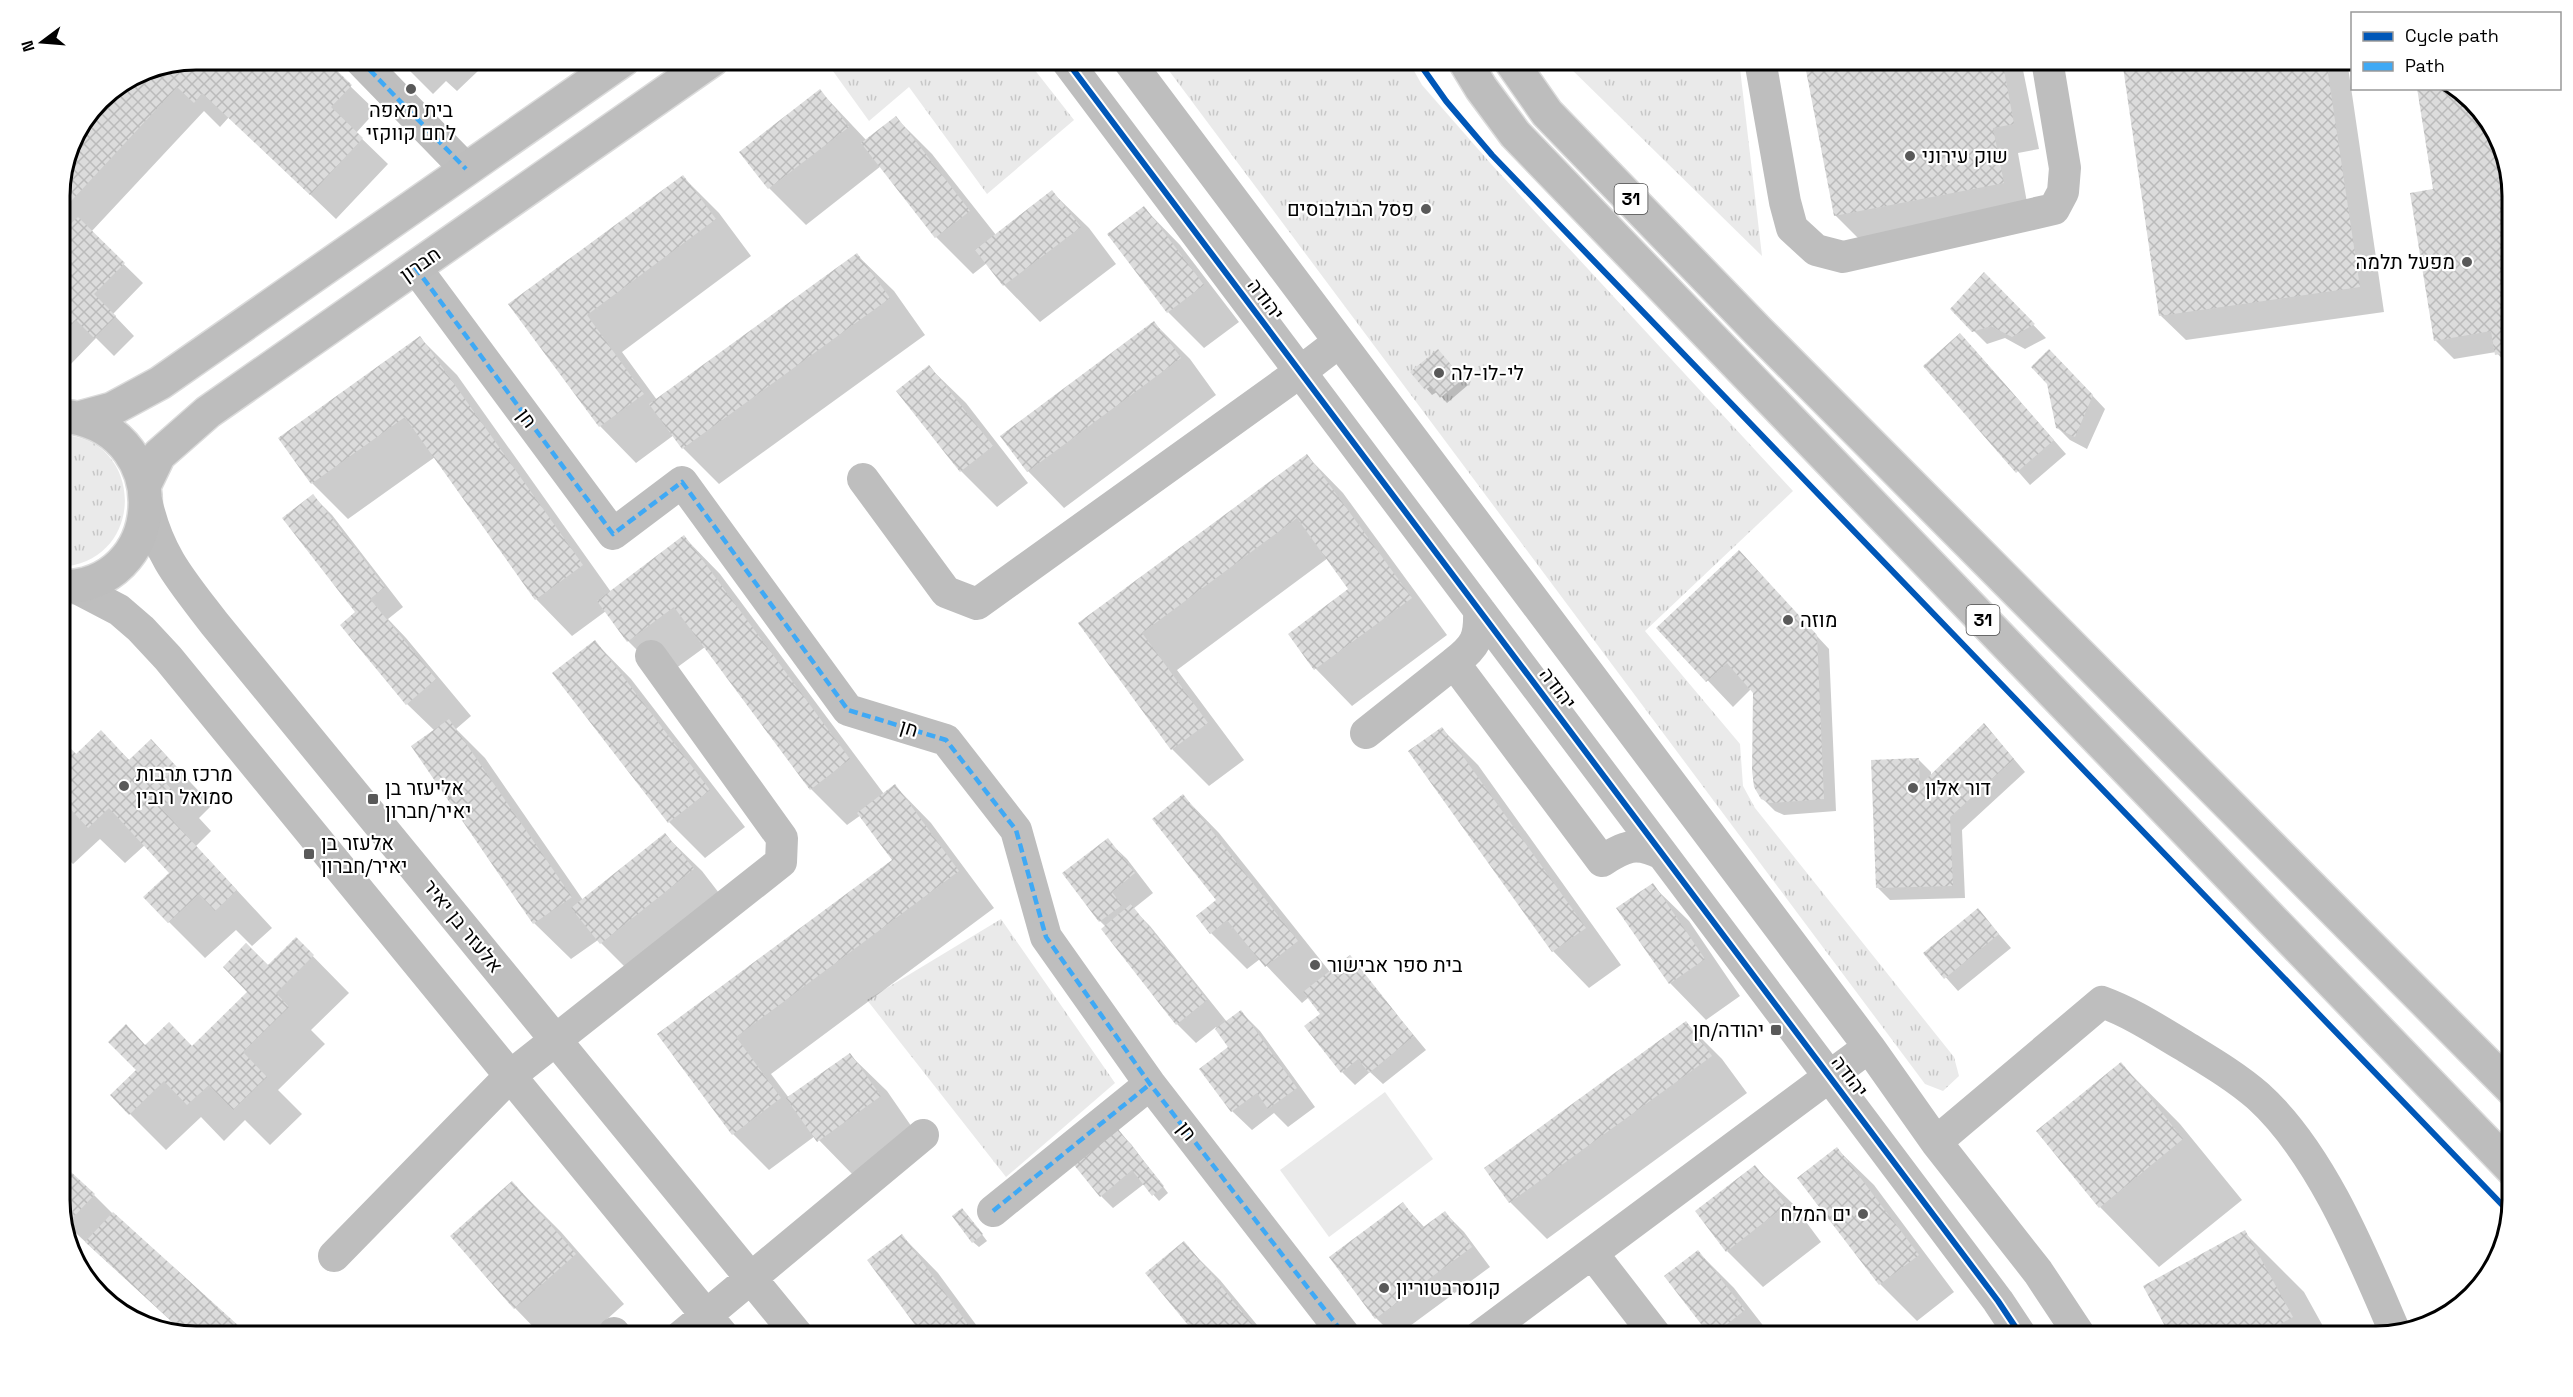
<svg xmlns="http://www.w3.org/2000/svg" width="2573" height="1397" viewBox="0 0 2573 1397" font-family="'Space Grotesk',Heebo,sans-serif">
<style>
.grass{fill:#eaeaea}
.park{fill:url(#park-tufts)}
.shadow{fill:#0003}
.building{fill:url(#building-cross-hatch)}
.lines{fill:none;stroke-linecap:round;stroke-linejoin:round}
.major-casing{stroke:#dbdbdb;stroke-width:36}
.highway-casing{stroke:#dbdbdb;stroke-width:36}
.minor{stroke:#bebebe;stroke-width:32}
.major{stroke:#bdbdbd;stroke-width:33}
.highway{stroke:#bdbdbd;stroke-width:33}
.quiet{stroke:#3fa9f5;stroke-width:4.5;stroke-dasharray:9 4.5;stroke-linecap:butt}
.cycleway-casing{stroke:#fff;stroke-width:10}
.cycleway{stroke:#0057b8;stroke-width:6}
.poi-dot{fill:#595959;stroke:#fff;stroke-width:2}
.labels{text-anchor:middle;stroke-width:4.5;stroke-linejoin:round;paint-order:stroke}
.shield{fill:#fff;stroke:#4c4c4c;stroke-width:1.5}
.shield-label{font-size:18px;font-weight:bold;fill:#000}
.poi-label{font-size:20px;fill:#000;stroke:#fff;text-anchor:start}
.street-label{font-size:20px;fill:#000;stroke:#fff}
.rim{fill:none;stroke:#000;stroke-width:3}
</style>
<defs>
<pattern id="park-tufts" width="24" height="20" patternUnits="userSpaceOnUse" patternTransform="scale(1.5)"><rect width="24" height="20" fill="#eaeaea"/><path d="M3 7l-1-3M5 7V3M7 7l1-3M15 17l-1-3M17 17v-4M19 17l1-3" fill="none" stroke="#c7c7c7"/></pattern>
<pattern id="building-cross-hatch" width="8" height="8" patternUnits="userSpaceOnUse" patternTransform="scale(1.5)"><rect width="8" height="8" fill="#dcdcdc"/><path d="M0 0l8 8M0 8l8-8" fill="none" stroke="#bbb"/></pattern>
</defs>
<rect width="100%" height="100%" fill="#fff"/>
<path class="grass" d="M1385 1092 1433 1159 1329 1237 1280 1170Z"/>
<path class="park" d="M825 60H1027L1074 120 987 194 909 87 869 121Z
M1161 60H1408L1422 85 1492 165 1793 491 1645 631 1740 744 1743 786 1755 808 1954 1057 1959 1076 1943 1091 1925 1084Z
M1562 60H1739L1762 256Z
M60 435C145 436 148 562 60 567Z
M1001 919 1115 1083 1006 1177 867 1000Z"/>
<path class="shadow" d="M196 60H323L376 111 356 133 388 164 336 219 229 117 220 127 204 111 91 232 143 283 113 314 134 336 114 356 96 338 69 366 60 358V188L70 144 100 100 144 70Z
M399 60H467L478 71 457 91 446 81 433 94Z
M1805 60H2021L2039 149 2018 153 2028 208 1861 241 1836 216Z
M2123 60H2347L2384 312 2186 340 2160 315Z
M2454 88 2490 121 2513 188V371L2496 352 2454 359 2435 340V191Z
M820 91 867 141 896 118 932 154 996 235 1052 192 1089 228 1116 264 1040 322 1004 285 987 263 973 274 936 237 881 166 806 225 769 188 741 152Z
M683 177 719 213 751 256 622 352 657 400 857 255 894 291 925 335 719 484 683 448 674 435 636 463 600 426 510 304Z
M1144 208 1180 245 1239 322 1204 348 1168 312Z
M1984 274 2046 338 2025 349 2005 338 1987 344 1952 309Z
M1154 323 1190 359 1216 395 1064 508 1028 471Z
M420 338 457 375 611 592 684 537 720 574 884 794 895 786 931 823 994 908 771 1074 789 1098 850 1055 887 1091 916 1133 855 1177 815 1136 769 1170 733 1134 659 1035 894 860 861 815 847 825 811 789 705 647 664 677 628 641 606 611 572 636 536 599 435 457 348 519 312 483Z
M1973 348 2066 454 2030 485 1925 366Z
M1444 357 1468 385 1447 403 1437 392 1432 395 1412 372Z
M2062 363 2105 409 2087 449 2070 440 2057 427 2048 383Z
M929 367 966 403 1028 483 997 507 961 471Z
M1307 456 1343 493 1447 635 1352 706 1316 669 1290 634 1350 589 1328 558 1177 670 1244 760 1209 786 1172 749 1080 623Z
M313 496 332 515 403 607 388 619 406 638 471 716 456 729 485 758 583 900 665 835 702 871 729 906 637 979 598 940 571 959 534 923 435 731 407 704 357 612Z
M1739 552 1829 649 1836 811 1784 815 1775 811 1762 798 1754 693 1751 689 1733 707 1658 628Z
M595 642 631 679 745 827 705 858 669 822Z
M1442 729 1478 765 1621 965 1589 988 1553 951 1410 751Z
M101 732 130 761 151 741 212 805 199 818 211 831 196 846 272 928 252 946 236 930 205 958 169 922 171 873 145 845 125 863 100 839 73 864 60 852V739L77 755Z
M1996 738 2025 772 1962 830 1965 898 1890 900 1877 887 1918 759 1931 772V776Z
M1183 796 1219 833 1330 972 1349 957 1426 1050 1383 1084 1370 1072 1355 1085 1342 1072 1323 1014 1309 997 1302 1003 1260 959 1247 969 1211 933 1219 900Z
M1107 840 1127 859 1153 893 1133 909 1150 926 1227 1022 1241 1012 1260 1031 1315 1107 1288 1127 1274 1113 1252 1130 1232 1111 1230 1048 1216 1027 1196 1043 1177 1024 1103 929 1106 927 1100 921Z
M1652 885 1689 921 1740 996 1706 1020 1670 983Z
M1978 910 2011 948 1958 991 1925 954Z
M296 939 349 993 311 1030 325 1044 278 1090 302 1114 270 1145 245 1120 224 1141 201 1117 166 1150 130 1114 138 1070 146 1046 192 1048 249 992 268 967Z
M1686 1023 1722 1059 1747 1093 1547 1239 1510 1202 1486 1169Z
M2121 1064 2180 1124 2242 1200 2159 1267 2100 1207Z
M1118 1131 1131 1144 1168 1193 1159 1201 1144 1184 1113 1208 1101 1196Z
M1837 1149 1874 1185 1954 1292 1917 1321 1880 1284 1799 1178Z
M1755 1167 1792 1203 1821 1242 1763 1287 1727 1251Z
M512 1183 561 1232 624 1304 587 1337H543L515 1308Z
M94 1195 113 1214 196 1337 185 1334 65 1223 60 1210Z
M1403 1204 1425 1228 1445 1213 1464 1232 1490 1267 1395 1337 1376 1318 1331 1258Z
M968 1216 987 1241 979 1247 973 1242Z
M2244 1232 2304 1292 2329 1337H2173Z
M902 1236 938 1273 985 1337H926Z
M1184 1244 1220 1280 1267 1337H1200Z
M1698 1252 1734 1288 1772 1337 1712 1336Z"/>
<path class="building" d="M196 60H326L352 85 331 107 363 138 310 195 202 93 194 103 177 87 60 213V188L70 144 100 100 144 70Z
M397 60H417L407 70Z
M1804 60H2002L2014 124 1993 128 2004 183 1834 216Z
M2122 60H2326L2360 287 2159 316Z
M2417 88H2454L2490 121 2513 188V352L2495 355 2491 331 2434 341 2410 193 2433 189Z
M820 89 849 127 768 189 739 152Z
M896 116 970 211 935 238 861 143Z
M683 175 716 219 587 315 644 394 599 427 508 304Z
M1052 190 1081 227 1003 286 975 250Z
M1144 206 1204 285 1167 313 1107 234Z
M78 217 125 263 94 294 116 316 94 338 76 320 60 336V234Z
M857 253 890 298 682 449 649 404Z
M1984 272 2035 324 2012 337 1991 326 1972 332 1950 309Z
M1154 321 1181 358 1027 472 1000 436Z
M1960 333 2054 440 2016 473 1923 366Z
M420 336 583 565 535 600 405 417 311 484 278 438Z
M1438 349 1463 379 1440 398 1431 386 1425 390 1410 372Z
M2049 349 2093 395 2075 437 2056 428 2047 384 2031 367Z
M929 365 993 446 960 472 896 391Z
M1307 454 1412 598 1314 670 1288 634 1348 589 1297 518 1142 633 1208 723 1171 750 1078 623Z
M313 494 385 587 370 599 436 679 406 705 340 625 355 612 282 518Z
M684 535 850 759 810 790 674 607 627 642 597 601Z
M1739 550 1817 635 1824 799 1770 803 1761 799 1754 787 1752 770 1753 693 1727 663 1706 682 1656 628Z
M595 640 710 790 668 823 552 673Z
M449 719 572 897 533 924 411 746Z
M1984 723 2014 759 1950 817 1953 886 1876 888 1871 760 1919 758 1920 785Z
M1442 727 1586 928 1552 952 1408 751Z
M101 730 129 760 151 739 177 767 163 780 176 794 161 808 237 890 215 911 199 894 168 923 143 897 169 873 109 808 88 828 64 802 60 806V738L76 754Z
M895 784 959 871 736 1037 781 1098 732 1135 657 1034 892 860 857 813Z
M1183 794 1298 941 1265 967 1227 920 1210 934 1196 916 1216 900 1152 819Z
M665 833 694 869 600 944 571 908Z
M1108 838 1135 873 1112 892 1122 905 1099 922 1062 873Z
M1653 883 1705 959 1669 984 1616 908Z
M1131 904 1207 1000 1176 1025 1101 929Z
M1978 908 1999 934 1944 979 1923 953Z
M296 937 314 955 276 993 289 1007 243 1052 267 1077 233 1110 209 1085 187 1105 164 1081 129 1115 110 1095 136 1070 108 1042 126 1024 145 1045 169 1022 192 1046 247 992 223 967 246 943 268 965Z
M1350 955 1414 1036 1369 1073 1358 1059 1341 1073 1304 1026 1320 1014 1303 992Z
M1241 1010 1297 1088 1268 1109 1257 1093 1231 1112 1199 1069 1228 1047 1215 1029Z
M1686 1021 1712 1056 1509 1203 1484 1168Z
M850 1053 881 1096 817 1142 786 1098Z
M2121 1062 2183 1139 2099 1208 2036 1131Z
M1118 1129 1164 1186 1152 1196 1132 1170 1100 1197 1074 1165Z
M1837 1147 1919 1255 1879 1285 1797 1178Z
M60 1162 95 1194 67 1224 60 1210Z
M1755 1165 1786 1205 1726 1252 1695 1211Z
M512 1181 576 1254 514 1309 450 1236Z
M1403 1202 1422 1228 1445 1211 1472 1247 1375 1319 1329 1257Z
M962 1208 983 1234 972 1243 952 1216Z
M113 1212 251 1337H196L187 1335 85 1242Z
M2245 1230 2293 1317 2257 1337H2171L2143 1286Z
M902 1234 977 1337H924L867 1260Z
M1184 1241 1261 1335 1258 1337H1198L1145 1273Z
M1698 1250 1745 1310 1711 1337 1664 1276Z"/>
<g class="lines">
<defs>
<path id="major" d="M79 418 112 409 160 383 623 60
M145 484 159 455 208 412 712 60
M60 587C166 588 177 435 71 417"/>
<path id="highway" d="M1464 60 1481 88 1515 134 2513 1170
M1510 60 1547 113 1759 332 2513 1090"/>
</defs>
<use href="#major" class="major-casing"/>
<use href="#highway" class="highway-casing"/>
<path class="minor" d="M360 60 466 169
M1066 60 1998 1301 2022 1337
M1128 60 1869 1047 1936 1142 2038 1272 2081 1337
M1760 60 1785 202 1792 228 1816 250 1843 257 2054 209 2063 192 2065 168 2047 60
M415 267 613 534 682 482 848 710 946 740 1016 830 1046 937 1150 1084 1346 1337
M863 479 946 592 977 604 1300 372 1339 342
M147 504C159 556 182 581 214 623L799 1337
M75 587 119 610 141 629 168 658 724 1337
M1479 610C1480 638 1476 646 1454 663L1602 861C1625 846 1636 841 1662 854
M1366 733 1454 663
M1936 1142 2102 1002C2132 1013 2156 1029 2183 1045 2209 1061 2235 1076 2258 1096 2321 1153 2362 1255 2395 1332
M993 1211 1150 1084
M1592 1253 1657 1337
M334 1256 510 1076 781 862 782 838 651 656
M614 1333 617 1337
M680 1337 923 1135
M1479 1337 1869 1047"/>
<use href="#major" class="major"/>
<use href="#highway" class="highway"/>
<path class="quiet" d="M360 60 466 169
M415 267 613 534 682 482 848 710 946 740 1016 830 1046 937 1150 1084 1346 1337
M993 1211 1150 1084"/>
<defs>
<path id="cycleway" d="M1066 60 1998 1301 2022 1337
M1417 60 1446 101 1492 155 2510 1213"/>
</defs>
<use href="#cycleway" class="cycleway-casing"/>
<use href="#cycleway" class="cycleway"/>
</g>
<g class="poi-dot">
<circle cx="411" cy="89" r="6"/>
<circle cx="1910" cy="156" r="6"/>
<circle cx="1426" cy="209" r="6"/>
<circle cx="2467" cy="262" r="6"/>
<circle cx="1439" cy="373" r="6"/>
<circle cx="1788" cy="620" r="6"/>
<circle cx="124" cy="786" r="6"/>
<circle cx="1913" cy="788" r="6"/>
<rect x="367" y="793" width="12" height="12" rx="3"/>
<rect x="303" y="848" width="12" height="12" rx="3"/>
<circle cx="1315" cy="965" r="6"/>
<rect x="1770" y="1024" width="12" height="12" rx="3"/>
<circle cx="1863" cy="1214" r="6"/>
<circle cx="1384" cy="1288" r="6"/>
</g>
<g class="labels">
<g class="shield">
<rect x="1614.5" y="184" width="33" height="30" rx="4.5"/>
<rect x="1966.5" y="605" width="33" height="30" rx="4.5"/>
</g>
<g class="shield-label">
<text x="1631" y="205">31</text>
<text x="1983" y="626">31</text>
</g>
<g class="poi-label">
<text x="411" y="117" text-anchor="middle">בית מאפה<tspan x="411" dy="23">לחם קווקזי</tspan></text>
<text x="1922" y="163">שוק עירוני</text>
<text x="1414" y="216" text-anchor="end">פסל הבולבוסים</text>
<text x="2455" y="269" text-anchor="end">מפעל תלמה</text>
<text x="1451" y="380">לי-לו-לה</text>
<text x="1800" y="627">מוזה</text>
<text x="136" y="781">מרכז תרבות<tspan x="136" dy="23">סמואל רובין</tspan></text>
<text x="385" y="795">אליעזר בן<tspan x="385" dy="23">יאיר/חברון</tspan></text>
<text x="1925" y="795">דור אלון</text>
<text x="321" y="850">אלעזר בן<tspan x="321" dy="23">יאיר/חברון</tspan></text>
<text x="1327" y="972">בית ספר אבישור</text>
<text x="1764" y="1037" text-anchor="end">יהודה/חן</text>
<text x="1851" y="1221" text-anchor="end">ים המלח</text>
<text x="1396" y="1295">קונסרבטוריון</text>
</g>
<g class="street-label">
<text transform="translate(420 264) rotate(-35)" y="7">חברון</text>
<text transform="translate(1266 299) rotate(53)" y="7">יהודה</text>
<text transform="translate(527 418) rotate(53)" y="7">חן</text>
<text transform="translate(1558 688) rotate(53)" y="7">יהודה</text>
<text transform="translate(909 728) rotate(17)" y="7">חן</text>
<text transform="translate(463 926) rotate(51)" y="7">אלעזר בן יאיר</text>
<text transform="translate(1850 1076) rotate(53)" y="7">יהודה</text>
<text transform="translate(1187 1131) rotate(52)" y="7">חן</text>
</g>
</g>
<path d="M0 0H2573V1397H0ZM196 70H2376A126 126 0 0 1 2502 196V1200A126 126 0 0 1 2376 1326H196A126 126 0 0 1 70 1200V196A126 126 0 0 1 196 70Z" fill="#fff" fill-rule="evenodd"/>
<path class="rim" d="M196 70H2376A126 126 0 0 1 2502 196V1200A126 126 0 0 1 2376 1326H196A126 126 0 0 1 70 1200V196A126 126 0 0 1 196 70Z"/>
<rect x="2351" y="12" width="210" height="78" fill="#ffffff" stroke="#999999" stroke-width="1.5"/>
<rect x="2363" y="32" width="30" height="9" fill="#0057b8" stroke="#999999" stroke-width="1.5"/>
<text x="2405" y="42" font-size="18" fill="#000000">Cycle path</text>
<rect x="2363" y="62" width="30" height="9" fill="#3fa9f5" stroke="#999999" stroke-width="1.5"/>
<text x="2405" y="72" font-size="18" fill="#000000">Path</text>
<g transform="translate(42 42) rotate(254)" stroke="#ffffff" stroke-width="4.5" paint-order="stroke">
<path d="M0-4.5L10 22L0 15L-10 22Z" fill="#000000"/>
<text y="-9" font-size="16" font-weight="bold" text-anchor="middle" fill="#000000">N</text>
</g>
</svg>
